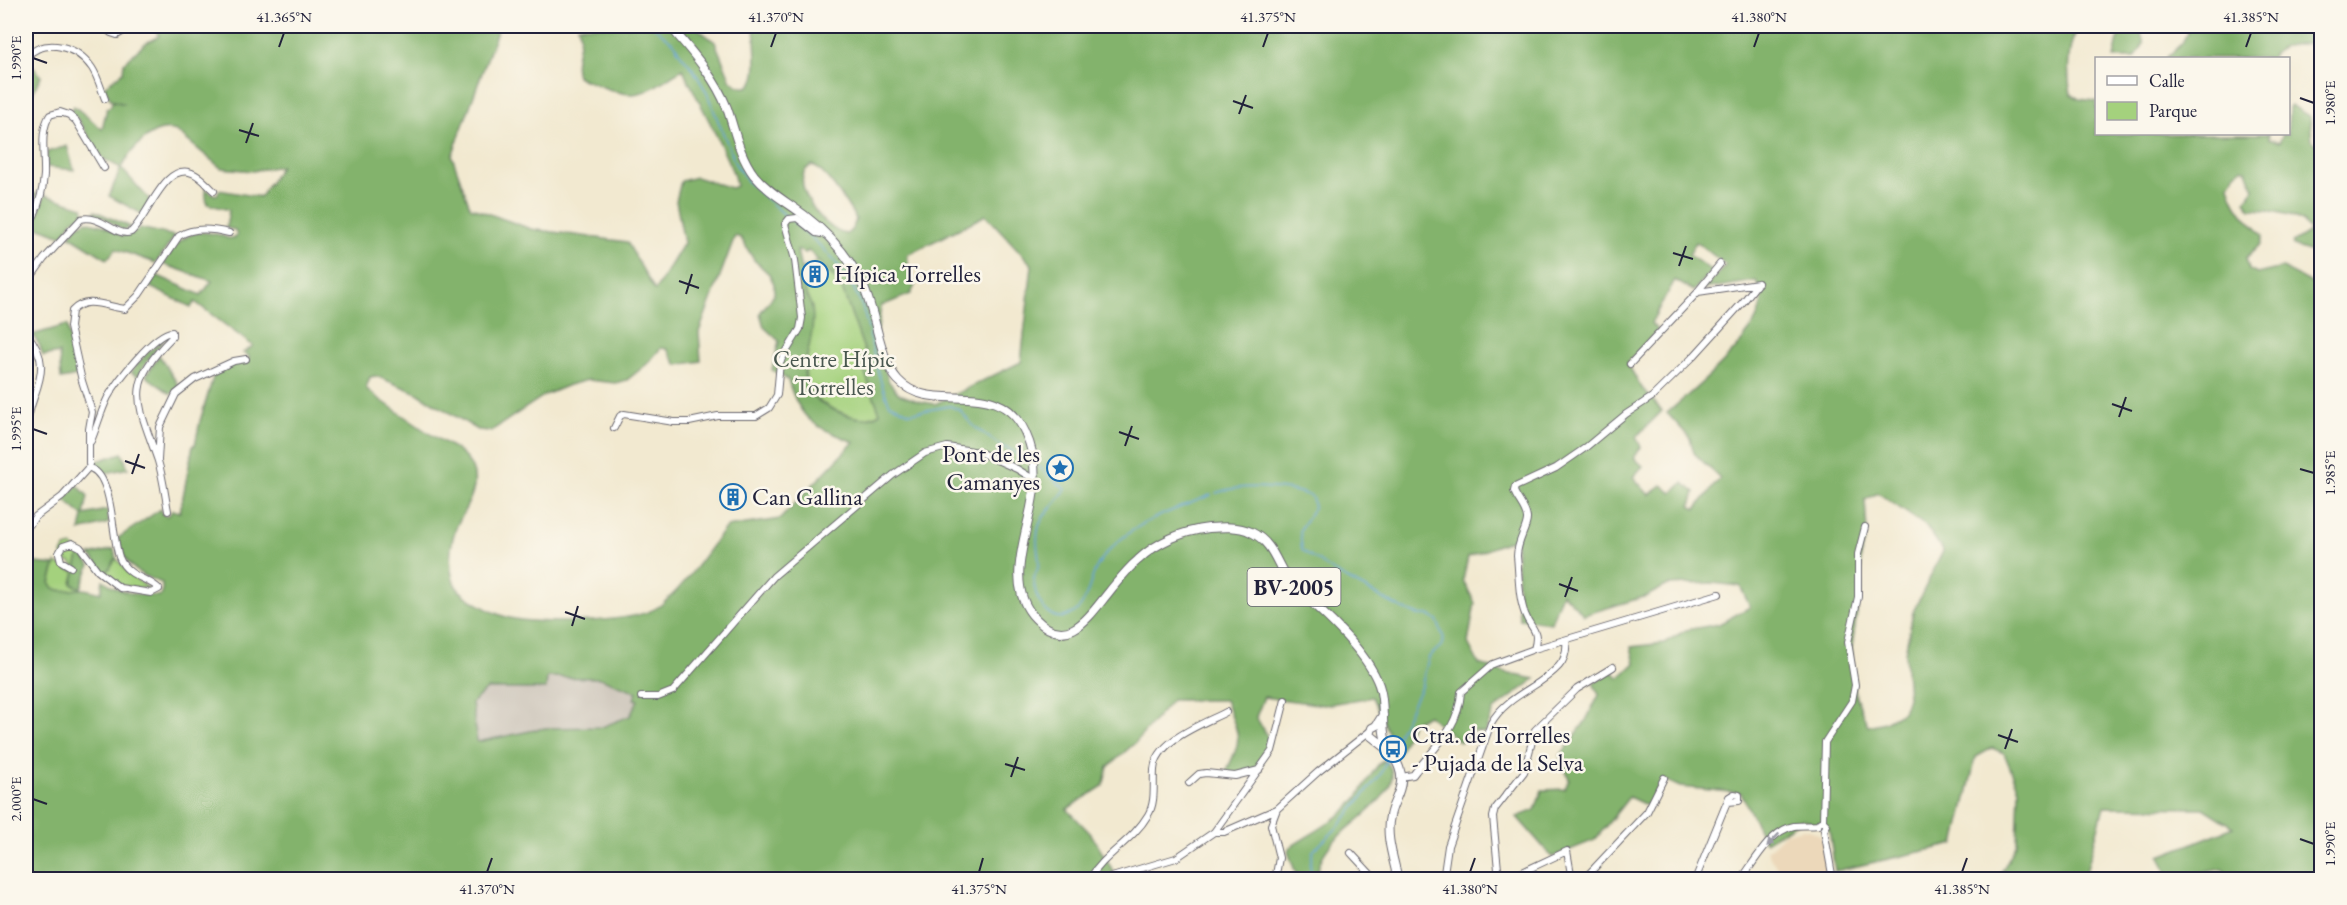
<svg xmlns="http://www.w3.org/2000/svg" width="2347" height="905" viewBox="0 0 2347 905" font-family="'EB Garamond',serif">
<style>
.built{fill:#ecd8ba}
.industrial{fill:#cbc3b8}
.green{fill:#a4d17d;stroke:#637a5c;stroke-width:1.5}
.forest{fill:#83b36c;stroke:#526a54;stroke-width:1.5;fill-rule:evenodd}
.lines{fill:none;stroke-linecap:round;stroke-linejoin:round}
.stream{stroke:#64a3d6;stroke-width:1.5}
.minor-casing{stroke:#6b686f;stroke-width:8}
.major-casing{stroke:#6b686f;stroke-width:10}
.minor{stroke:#fff;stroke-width:6}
.major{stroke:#fff;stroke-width:8}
.oneway{fill:#9c9ca7}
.ticks{fill:none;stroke:#22223b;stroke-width:2}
.labels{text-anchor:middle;stroke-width:5;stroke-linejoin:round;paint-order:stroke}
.shield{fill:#fbf7ec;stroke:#636270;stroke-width:1.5}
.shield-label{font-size:22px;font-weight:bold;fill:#22223b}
.poi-label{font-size:24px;fill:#22223b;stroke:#fbf7ec;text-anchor:start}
.park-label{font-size:24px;fill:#49574f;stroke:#fbf7ec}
.neatline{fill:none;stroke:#22223b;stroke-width:2}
.ticks-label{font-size:15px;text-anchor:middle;fill:#22223b}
</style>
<rect width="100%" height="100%" fill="#fbf7ec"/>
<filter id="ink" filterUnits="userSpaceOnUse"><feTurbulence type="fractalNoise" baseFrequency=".0167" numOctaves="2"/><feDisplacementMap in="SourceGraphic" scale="12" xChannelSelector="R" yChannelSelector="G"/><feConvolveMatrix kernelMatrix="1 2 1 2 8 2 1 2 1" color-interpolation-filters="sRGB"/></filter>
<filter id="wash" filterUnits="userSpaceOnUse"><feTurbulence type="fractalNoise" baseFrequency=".008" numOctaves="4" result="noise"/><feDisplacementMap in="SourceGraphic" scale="24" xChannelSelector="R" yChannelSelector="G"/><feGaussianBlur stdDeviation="1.35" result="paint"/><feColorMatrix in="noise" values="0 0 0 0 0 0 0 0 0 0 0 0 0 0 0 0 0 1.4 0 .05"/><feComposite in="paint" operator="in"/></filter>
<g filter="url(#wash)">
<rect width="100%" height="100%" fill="#f2e9d0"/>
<path class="built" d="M1802 829 1812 831 1822 836 1830 879H1783L1767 851 1786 833Z"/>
<path class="industrial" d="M546 677 600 678 637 692 638 700 630 716 602 727 545 728 477 742 472 703 487 689H546Z"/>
<path class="green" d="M819 261 840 284 843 291 865 352 863 368 880 413C866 421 855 418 840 412 783 390 814 359 812 314 812 306 808 300 805 292 803 285 802 277 801 269Z
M72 546 80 552 72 583 82 589C71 591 56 594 50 583L56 563 72 571 75 568 72 563 65 561 62 554 65 548Z
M116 558 130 575 150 589 123 586 106 574Z"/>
<path class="forest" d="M154 26H499L452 156 470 207 531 229 627 242 655 291 684 243 676 201 681 181 696 177 731 188 736 186C735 174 730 166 725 155 713 125 696 98 683 69 650 87 643 104 603 87 594 83 585 81 577 76 571 58 584 43 578 26H694L715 42 731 81C766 108 754 40 754 26H2083C2066 36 2067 76 2071 94L2079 99 2096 101V134H2269V138L2279 142 2283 134H2288L2289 107 2291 105 2310 117 2312 140 2316 144H2321V255L2293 246 2292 243 2308 233 2309 230 2303 222 2290 215 2267 210 2251 209 2245 201 2254 189 2247 170 2242 168 2235 173 2229 185C2234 207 2247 219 2263 235L2261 244 2246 258 2249 270 2257 274 2282 268 2321 288V879H2229L2223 869 2169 878 2160 856 2234 827 2204 808 2104 807 2084 879H1998L2017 843 2019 789 2004 753 1992 748 1976 757 1955 844 1835 871 1829 829 1803 819 1765 842 1741 793 1680 787 1663 779 1648 806 1629 797 1595 840 1552 857 1517 817 1535 810 1542 790 1565 789 1569 779 1560 756 1585 722 1599 695 1593 683 1612 671 1619 678 1635 663 1631 647 1664 643 1686 630 1719 624 1750 607 1740 586 1712 583 1668 585 1647 596 1584 615 1562 593 1551 623 1519 619 1516 538 1468 557 1463 580 1475 603 1468 643 1479 664 1505 673 1535 679 1494 710 1485 733 1473 731 1460 742 1428 715 1412 723 1398 755 1372 697 1324 705 1264 697 1256 717 1270 741 1253 772 1224 776C1243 737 1241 740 1225 700H1172L1136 742 1108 767 1103 786 1067 809 1091 834 1118 879 26 880V562L55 565 50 583C56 595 70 589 81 589 88 589 95 592 101 593L103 580C121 594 137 595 159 596L162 594V583C137 574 124 566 118 538L161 509 162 514 166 516 170 514 172 510 180 512 193 445H195L200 421 214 374 238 362H248L249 356 243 353 253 346 195 302 191 307 150 287 156 275 201 295 212 281 163 264C179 241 188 226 220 235 227 238 230 240 237 236L235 230 226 228 229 210 207 204 205 189 215 195 218 194 219 190 260 197 281 166 253 171 221 168 176 131C153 123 131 150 121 168L150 200 142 214 109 196 121 168 102 158 78 119 70 112 74 106 102 129 107 108 111 106 112 101 125 104 111 100 104 87 123 72 124 63 144 44 159 36ZM812 165C827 172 847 204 856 219L853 228 847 234C824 232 784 178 812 165ZM986 215 1032 265 1021 362 935 404 918 401 899 394 889 382 876 344 881 306 911 294 915 285 910 276 907 255ZM735 236 741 238 754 260 769 274 774 284V295L760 313 764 327 779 341 772 370 788 380C801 423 815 426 854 442L780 519 726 527C706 552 684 589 658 607 635 623 538 625 510 618 496 615 458 596 454 582 448 566 450 544 456 528 463 510 481 489 472 468 464 450 442 442 427 432 408 419 389 406 371 393L366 388 370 377 376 376 417 393 478 430 491 431 545 395 569 385 588 380 615 383 627 380 647 364 661 348 667 349 677 365 701 361 699 332ZM1696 242 1726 265 1704 289 1756 281C1786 318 1692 391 1667 413L1690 438 1694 453 1720 478 1696 509 1691 506 1695 492 1683 483 1672 493 1662 485 1649 495 1633 477 1643 466 1634 458 1641 447 1636 437 1662 411 1642 388 1627 363 1658 330 1651 323 1675 280 1693 291 1712 271 1689 255ZM797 250 805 253 809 251 840 284 843 291 865 352 863 368 880 413C867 421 855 418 841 413 776 387 819 354 812 308 811 302 806 297 805 291 802 277 800 264 797 250ZM1878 493 1927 527 1943 551 1913 612 1905 653 1908 698 1903 712 1885 722 1868 726 1856 697 1851 653 1861 586V556L1867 532 1865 500ZM547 677 600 678 637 692 634 699 638 700 630 716 602 727 545 728 477 742 472 703 487 689H546Z
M2121 26H2138C2144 44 2147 41 2135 58H2114Z
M2184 26H2321V44C2304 44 2280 41 2271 58H2166L2182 43 2187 33Z
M27 60 41 76 32 94 26 92Z
M67 146 74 170 47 167V152Z
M26 192 37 194 31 215 26 217Z
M45 195 83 207 85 214 72 221 62 236 26 223 36 219Z
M95 211 131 227 123 230 104 218 93 215Z
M86 221 105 226 122 236 132 234 140 228 175 236 156 263 116 249 107 259 70 236 76 227Z
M67 325 77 376 61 379 59 353 43 356 39 344 32 335Z
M167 336 147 361 138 377 131 372 147 353Z
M159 355 179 386 171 394 146 376Z
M122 453 128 468 103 474 95 462Z
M77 485 88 496 84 515 107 510 109 523 80 531 83 516 64 500Z
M114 549 116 558 106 574 90 555Z
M80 552 90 565 81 588 72 584Z
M1384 760C1414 784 1352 823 1337 838 1326 849 1316 864 1318 879H1298L1288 852 1289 848C1310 834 1342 818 1357 798 1365 787 1373 767 1384 760Z"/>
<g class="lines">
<path class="stream" d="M653 26 676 45 678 51 693 69 706 91 736 165 749 183 787 217
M793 222C821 244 849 272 862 306 873 338 874 373 890 404L910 413 950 406 960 410 972 425 1002 447 1007 448 1031 462
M1038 466 1065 489C1059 504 1043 511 1039 526 1035 540 1038 549 1039 562 1040 569 1034 573 1034 579 1033 598 1049 627 1072 614 1089 605 1089 577 1099 563 1126 523 1170 512 1211 495
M1216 493C1239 484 1290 486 1312 497L1314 508 1300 530 1302 550 1336 573 1401 608 1418 615H1428L1437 620 1444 639 1441 646 1429 657 1421 687 1392 747
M1313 880 1310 866 1313 851 1339 826 1380 775 1388 757"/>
</g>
</g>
<g filter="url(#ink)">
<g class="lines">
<defs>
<path id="minor" d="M103 26 111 33 117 35 122 32 124 26
M26 57C46 37 77 46 92 68 98 77 101 89 105 99
M26 220 34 216C39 204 43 189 44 175 45 157 39 131 50 115L60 112 69 115 76 121 104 168
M26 284 44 259 81 219C101 214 117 238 131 232 149 215 165 162 192 173 201 176 207 185 214 191
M1698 291 1720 264
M26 333C59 371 28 391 26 432
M1630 364 1698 292 1758 283
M614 428 620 416 624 414 674 422H689L718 416H756L769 408 777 395 780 362 800 329 802 318 795 260 785 224 789 219 797 218 816 233 827 235
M91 441C97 427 101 411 108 397 117 381 154 333 172 332V337C123 386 138 403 158 461 163 477 165 495 168 511
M158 460 160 427 176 394 195 379 234 361 246 359
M89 464V429L92 412 82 381 70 327 72 311C87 295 106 307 125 309L139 295 179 236C193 227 213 229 229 233
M26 530 35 517 62 497 87 469
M71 567 61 561 59 553 63 546 72 543 80 547 98 571 120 588 151 593 159 589C150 578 127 578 119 557 112 537 113 478 92 469
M1534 649C1540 629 1531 630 1525 614 1518 597 1519 574 1517 556 1517 541 1528 527 1527 518 1526 508 1517 500 1514 491L1515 487 1556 468 1585 448 1626 414 1652 397 1694 356 1743 302 1758 283
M641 697H658L673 691 774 576 893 475 925 453 947 447 979 452 1017 469 1035 480
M1401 777 1413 775 1416 771C1437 745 1459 727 1461 692L1493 664 1534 649 1719 594
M1189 783 1199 774 1206 773 1235 776 1259 770
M1823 821 1825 742 1852 701 1855 685 1848 642 1858 597V554L1865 527
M1214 832 1272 751 1285 700
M1351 853 1376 880
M1089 880C1104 854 1133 841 1148 815 1156 802 1153 785 1154 770 1156 740 1203 724 1226 712
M1102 880 1176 858 1214 832H1224L1277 809
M1275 880 1279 858 1271 825 1277 809 1318 772 1370 731
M1443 880 1448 846 1491 723C1507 695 1539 688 1559 666 1566 658 1567 649 1566 640
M1482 880 1516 875 1567 851 1572 880
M1499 880 1493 817 1495 809 1524 772 1535 730 1577 689 1613 667
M1583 880 1647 812 1664 778
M1695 880 1729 797 1734 794 1739 795V801L1728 802
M1741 880C1754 862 1771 830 1794 826 1802 825 1810 826 1818 825L1820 822 1823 821 1827 825 1824 830 1833 880"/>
<path id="major" d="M670 26C691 51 715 77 727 108 735 131 739 155 754 175 768 192 787 202 804 215 825 231 844 251 857 274 876 304 877 357 898 380 932 417 998 373 1025 432 1033 449 1036 469 1034 488 1031 529 1001 584 1036 619 1068 652 1090 615 1109 592 1118 581 1127 569 1138 560 1157 542 1183 531 1209 528 1223 527 1238 526 1251 532 1278 545 1276 571 1295 588 1322 611 1367 651 1379 685 1386 704 1380 724 1386 742 1391 756 1403 766 1401 782 1400 794 1392 804 1390 816 1385 836 1394 860 1398 880
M1383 715 1376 726 1372 728 1370 735 1389 750"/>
</defs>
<use href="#minor" class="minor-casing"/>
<use href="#major" class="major-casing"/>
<use href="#minor" class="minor"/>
<use href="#major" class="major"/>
</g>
<defs><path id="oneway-solid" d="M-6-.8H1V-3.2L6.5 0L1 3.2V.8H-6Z" transform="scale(1.5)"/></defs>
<use class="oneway" href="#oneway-solid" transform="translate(1773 840) rotate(134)"/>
</g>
<path class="ticks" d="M279 47 284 33M771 47 776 33M1263 47 1268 33M1754 47 1759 33M2246 47 2251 33M33 58 47 63M2300 98 2314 103M1233 101 1253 108M1239 114 1246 95M239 130 259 136M246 143 253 123M1673 253 1693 259M1679 266 1686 246M679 281 699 288M686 294 692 274M2112 404 2132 411M2119 417 2126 397M33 429 47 434M1119 432 1139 439M1125 446 1132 426M125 461 145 468M2300 469 2314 473M132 474 139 454M1559 584 1578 591M1565 597 1572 577M565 612 585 619M572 626 578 606M1998 735 2018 742M2005 749 2012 729M1005 764 1025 770M1011 777 1018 757M33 799 47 804M2300 839 2314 844M487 872 492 858M979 872 983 858M1470 872 1475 858M1962 872 1967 858"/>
<defs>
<symbol id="building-ring" viewBox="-11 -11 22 22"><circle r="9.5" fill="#fbf7ec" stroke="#1f6fb2" stroke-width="1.5"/><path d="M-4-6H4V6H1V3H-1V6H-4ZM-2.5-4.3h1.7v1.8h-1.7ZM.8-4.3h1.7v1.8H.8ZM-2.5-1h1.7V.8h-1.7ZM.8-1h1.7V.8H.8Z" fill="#1f6fb2"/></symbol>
<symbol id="sight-ring" viewBox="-11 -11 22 22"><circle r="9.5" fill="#fbf7ec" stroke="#1f6fb2" stroke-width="1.5"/><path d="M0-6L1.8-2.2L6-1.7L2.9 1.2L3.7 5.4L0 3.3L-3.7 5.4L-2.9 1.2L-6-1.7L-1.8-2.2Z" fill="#1f6fb2"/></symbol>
<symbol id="bus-ring" viewBox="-11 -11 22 22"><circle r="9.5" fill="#fbf7ec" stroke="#1f6fb2" stroke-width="1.5"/><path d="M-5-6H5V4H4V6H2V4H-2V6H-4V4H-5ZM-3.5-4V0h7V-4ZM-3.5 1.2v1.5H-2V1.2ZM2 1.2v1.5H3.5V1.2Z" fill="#1f6fb2"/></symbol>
</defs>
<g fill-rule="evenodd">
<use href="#building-ring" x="800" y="259" width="30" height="30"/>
<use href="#sight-ring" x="1045" y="453" width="30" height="30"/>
<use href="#building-ring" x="718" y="482" width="30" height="30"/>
<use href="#bus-ring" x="1378" y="734" width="30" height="30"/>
</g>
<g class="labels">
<rect class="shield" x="1247.5" y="568" width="93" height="38" rx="4.5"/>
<g class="shield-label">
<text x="1294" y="595">BV-2005</text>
</g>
<g class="poi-label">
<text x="834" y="282">Hípica Torrelles</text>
<text x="1040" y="462" text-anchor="end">Pont de les<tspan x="1040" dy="28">Camanyes</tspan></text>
<text x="752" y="505">Can Gallina</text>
<text x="1412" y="743">Ctra. de Torrelles<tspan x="1412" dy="28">- Pujada de la Selva</tspan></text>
</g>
<g class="park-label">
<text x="834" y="367">Centre Hípic<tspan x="834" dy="28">Torrelles</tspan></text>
</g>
</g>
<rect width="2347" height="905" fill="none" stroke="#fbf7ec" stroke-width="66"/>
<rect x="2095" y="57" width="195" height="78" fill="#fbf7ec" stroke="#a4a2a5" stroke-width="1.5"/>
<rect x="2107" y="76" width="30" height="9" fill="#ffffff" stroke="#a4a2a5" stroke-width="1.5"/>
<text x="2149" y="87" font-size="18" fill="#22223b">Calle</text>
<rect x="2107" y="102" width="30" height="18" fill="#a4d17d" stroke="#a4a2a5" stroke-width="1.5"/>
<text x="2149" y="117" font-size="18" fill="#22223b">Parque</text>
<rect x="33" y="33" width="2281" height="839" class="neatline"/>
<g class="ticks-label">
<text x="284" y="22">41.365°N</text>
<text x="776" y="22">41.370°N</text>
<text x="1268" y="22">41.375°N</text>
<text x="1759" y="22">41.380°N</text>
<text x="2251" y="22">41.385°N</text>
<text transform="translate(16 58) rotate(-90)" y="5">1.990°E</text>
<text transform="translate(2330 103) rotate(-90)" y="5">1.980°E</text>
<text transform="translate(16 429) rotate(-90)" y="5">1.995°E</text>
<text transform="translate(2330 473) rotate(-90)" y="5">1.985°E</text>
<text transform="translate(16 799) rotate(-90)" y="5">2.000°E</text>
<text transform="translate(2330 844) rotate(-90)" y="5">1.990°E</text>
<text x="487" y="894">41.370°N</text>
<text x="979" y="894">41.375°N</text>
<text x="1470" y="894">41.380°N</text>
<text x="1962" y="894">41.385°N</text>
</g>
</svg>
